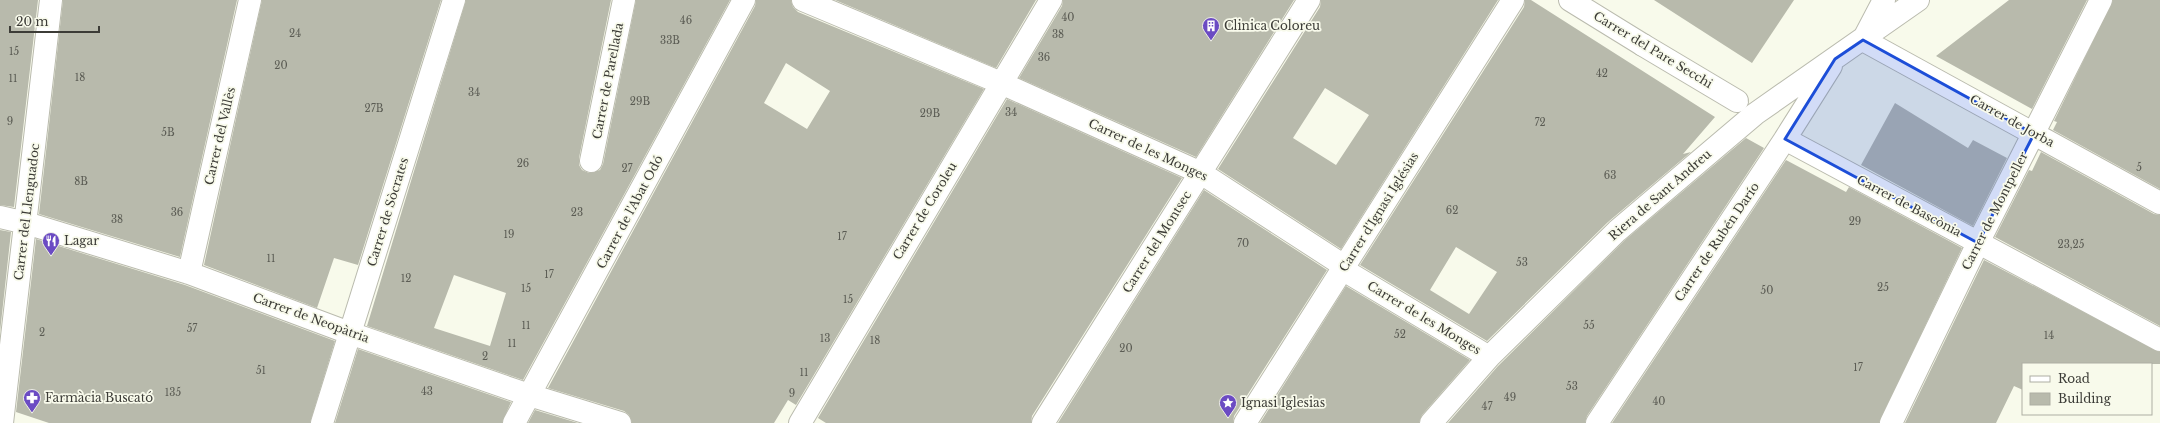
<svg xmlns="http://www.w3.org/2000/svg" width="2160" height="423" viewBox="0 0 2160 423" font-family="'Libre Baskerville',serif">
<style>
.building{fill:#b8baac;fill-rule:evenodd}
.lines{fill:none;stroke-linecap:round;stroke-linejoin:round}
.pedestrian-casing{stroke:#babbae;stroke-width:24}
.minor-casing{stroke:#babbae;stroke-width:24}
.pedestrian{stroke:#fff;stroke-width:22}
.minor{stroke:#fff;stroke-width:22}
.marked{fill:#1d4ed8;fill-opacity:0.2;stroke:#1d4ed8;stroke-width:3;stroke-linejoin:round}
.labels{text-anchor:middle;stroke-width:3.5;stroke-linejoin:round;paint-order:stroke}
.number-label{font-size:10px;fill:#5b5c54}
.poi-label{font-size:12px;fill:#3c3c37;stroke:#f8faeb;text-anchor:start}
.street-label{font-size:12px;fill:#3c3c37;stroke:#f8faeb}
</style>
<rect width="100%" height="100%" fill="#f8faeb"/>
<path class="building" d="M0 0H38L14 207 0 205Z
M63 0H237L180 257 39 214Z
M262 0H441L358 265 334 258 317 308 204 265Z
M466 0H611L579 158V165L582 170 589 173 600 170 603 164 636 0H730L523 380 367 326ZM454 275 506 293 490 346 434 328Z
M756 0H791L793 7 798 12 984 89 796 405 788 400 774 423H632L629 415 624 411 548 388 755 6ZM786 63 830 91 807 129 764 103Z
M835 0H1036L996 68Z
M1063 0H1294L1196 157 1019 78 1062 6Z
M1321 0H1498L1341 249 1218 169 1320 7ZM1325 88 1369 115 1336 165 1293 138Z
M1525 0H1531L1715 117 1683 154 1691 152 1608 222 1487 341 1360 265 1524 7ZM1456 247 1497 272 1469 314 1430 290Z
M1654 0H1794L1752 63Z
M2009 0H2087L2032 109 1936 56Z
M2113 0H2160V189L2053 130 2057 122 2054 121Z
M1007 99 1182 178 1032 416 1031 423H826L818 418Z
M1895 103 1968 148 1973 140 2007 158 1973 226 1861 165Z
M1746 138 1764 148 1587 416 1585 423H1448L1498 366 1625 240Z
M2041 152 2154 214 2160 215V326L1995 237 2029 170 2032 171Z
M1786 160 1846 192 1849 187 1962 248 1879 423H1612Z
M1204 190 1327 270 1234 416 1233 423H1058Z
M0 230 11 232 0 332Z
M36 239 185 285 335 341 310 423H49L16 412Z
M1984 260 2160 352V364H2023V390L2014 386 1996 423H1905Z
M1346 286 1470 360 1422 415 1419 423H1260Z
M358 349 511 402 502 423H335Z
M535 410 578 423H528Z"/>
<g class="lines">
<defs>
<path id="pedestrian" d="M1643 45 1737 101"/>
<path id="minor" d="M803 0 1001 83 1201 173 1335 260 1352 275 1489 357
M1570 0 1643 45
M1884 0 1863 40 2160 203
M1785 139 2160 340
M591 161 624 0
M0 217 26 223 189 273 344 331 523 393 620 423
M189 273 250 0
M2 423 51 0
M322 423 454 0
M514 423 744 0
M800 423 1051 0
M1043 423 1309 0
M1245 423 1513 0
M1431 423 1489 357 1617 231 1755 114 1918 0
M1597 423 1785 139 1831 66
M1891 423 1978 243 2101 0"/>
</defs>
<use href="#pedestrian" class="pedestrian-casing"/>
<use href="#minor" class="minor-casing"/>
<use href="#pedestrian" class="pedestrian"/>
<use href="#minor" class="minor"/>
</g>
<path class="marked" d="M1863 40 2034 134 1978 243 1785 139 1835 59Z"/>
<defs>
<symbol id="building-pin" viewBox="-11 -11 22 30"><path d="M0 17L-7.5 6A9.5 9.5 0 1 1 7.5 6Z" fill="#6b4bc3" stroke="#f8faeb"/><path d="M-4-6H4V6H1V3H-1V6H-4ZM-2.5-4.3h1.7v1.8h-1.7ZM.8-4.3h1.7v1.8H.8ZM-2.5-1h1.7V.8h-1.7ZM.8-1h1.7V.8H.8Z" fill="#fff"/></symbol>
<symbol id="restaurant-pin" viewBox="-11 -11 22 30"><path d="M0 17L-7.5 6A9.5 9.5 0 1 1 7.5 6Z" fill="#6b4bc3" stroke="#f8faeb"/><path d="M-5-6h1v4h1v-4h1v4h1v-4h1v5L-1.5 .5V6h-2V.5L-5-1ZM5-6V6H3V1.5H1.5Q1.5-4 5-6Z" fill="#fff"/></symbol>
<symbol id="pharmacy-pin" viewBox="-11 -11 22 30"><path d="M0 17L-7.5 6A9.5 9.5 0 1 1 7.5 6Z" fill="#6b4bc3" stroke="#f8faeb"/><path d="M-2-6h4v4h4v4h-4v4h-4v-4h-4v-4h4Z" fill="#fff"/></symbol>
<symbol id="sight-pin" viewBox="-11 -11 22 30"><path d="M0 17L-7.5 6A9.5 9.5 0 1 1 7.5 6Z" fill="#6b4bc3" stroke="#f8faeb"/><path d="M0-6L1.8-2.2L6-1.7L2.9 1.2L3.7 5.4L0 3.3L-3.7 5.4L-2.9 1.2L-6-1.7L-1.8-2.2Z" fill="#fff"/></symbol>
</defs>
<g fill-rule="evenodd">
<use href="#building-pin" x="1201" y="16" width="20" height="27"/>
<use href="#restaurant-pin" x="41" y="231" width="20" height="27"/>
<use href="#pharmacy-pin" x="22" y="388" width="20" height="27"/>
<use href="#sight-pin" x="1218" y="393" width="20" height="27"/>
</g>
<g class="labels">
<g class="number-label">
<text x="1068" y="21">40</text>
<text x="686" y="24">46</text>
<text x="295" y="37">24</text>
<text x="1058" y="38">38</text>
<text x="670" y="44">33B</text>
<text x="14" y="55">15</text>
<text x="1044" y="61">36</text>
<text x="281" y="69">20</text>
<text x="1602" y="77">42</text>
<text x="80" y="81">18</text>
<text x="13" y="82">11</text>
<text x="474" y="96">34</text>
<text x="640" y="105">29B</text>
<text x="374" y="112">27B</text>
<text x="1011" y="116">34</text>
<text x="930" y="117">29B</text>
<text x="10" y="125">9</text>
<text x="1540" y="126">72</text>
<text x="168" y="136">5B</text>
<text x="523" y="167">26</text>
<text x="2139" y="171">5</text>
<text x="627" y="172">27</text>
<text x="1610" y="179">63</text>
<text x="81" y="185">8B</text>
<text x="1452" y="214">62</text>
<text x="177" y="216">36</text>
<text x="577" y="216">23</text>
<text x="117" y="223">38</text>
<text x="1855" y="225">29</text>
<text x="509" y="238">19</text>
<text x="842" y="240">17</text>
<text x="1243" y="247">70</text>
<text x="2071" y="248">23,25</text>
<text x="271" y="262">11</text>
<text x="1522" y="266">53</text>
<text x="549" y="278">17</text>
<text x="406" y="282">12</text>
<text x="1883" y="291">25</text>
<text x="526" y="292">15</text>
<text x="1767" y="294">50</text>
<text x="848" y="303">15</text>
<text x="526" y="329">11</text>
<text x="1589" y="329">55</text>
<text x="192" y="332">57</text>
<text x="42" y="336">2</text>
<text x="1400" y="338">52</text>
<text x="2049" y="339">14</text>
<text x="825" y="342">13</text>
<text x="875" y="344">18</text>
<text x="512" y="347">11</text>
<text x="1126" y="352">20</text>
<text x="485" y="360">2</text>
<text x="1858" y="371">17</text>
<text x="261" y="374">51</text>
<text x="804" y="376">11</text>
<text x="1572" y="390">53</text>
<text x="427" y="395">43</text>
<text x="173" y="396">135</text>
<text x="792" y="397">9</text>
<text x="1510" y="401">49</text>
<text x="1659" y="405">40</text>
<text x="1487" y="410">47</text>
</g>
<g class="poi-label">
<text x="1224" y="30">Clinica Coloreu</text>
<text x="64" y="245">Lagar</text>
<text x="45" y="402">Farmàcia Buscató</text>
<text x="1241" y="407">Ignasi Iglesias</text>
</g>
<g class="street-label">
<text transform="translate(1653 50) rotate(31)" y="4">Carrer del Pare Secchi</text>
<text transform="translate(608 81) rotate(-79)" y="4">Carrer de Parellada</text>
<text transform="translate(2012 121) rotate(29)" y="4">Carrer de Jorba</text>
<text transform="translate(220 136) rotate(-77)" y="4">Carrer del Vallès</text>
<text transform="translate(1148 150) rotate(25)" y="4">Carrer de les Monges</text>
<text transform="translate(1660 195) rotate(-41)" y="4">Riera de Sant Andreu</text>
<text transform="translate(1909 206) rotate(28)" y="4">Carrer de Bascònia</text>
<text transform="translate(925 211) rotate(-59)" y="4">Carrer de Coroleu</text>
<text transform="translate(1995 211) rotate(-63)" y="4">Carrer de Montpeller</text>
<text transform="translate(27 212) rotate(-83)" y="4">Carrer del Llenguadoc</text>
<text transform="translate(388 212) rotate(-73)" y="4">Carrer de Sòcrates</text>
<text transform="translate(630 212) rotate(-62)" y="4">Carrer de l'Abat Odó</text>
<text transform="translate(1379 212) rotate(-58)" y="4">Carrer d'Ignasi Iglésias</text>
<text transform="translate(1157 242) rotate(-58)" y="4">Carrer del Montsec</text>
<text transform="translate(1717 242) rotate(-56)" y="4">Carrer de Rubén Darío</text>
<text transform="translate(311 318) rotate(20)" y="4">Carrer de Neopàtria</text>
<text transform="translate(1424 318) rotate(31)" y="4">Carrer de les Monges</text>
</g>
</g>
<rect x="2022" y="363" width="130" height="52" fill="#f8faeb" stroke="#adaea3"/>
<rect x="2030" y="376" width="20" height="6" fill="#ffffff" stroke="#adaea3"/>
<text x="2058" y="383" font-size="12" fill="#3c3c37">Road</text>
<rect x="2030" y="393" width="20" height="12" fill="#b8baac" stroke="#adaea3"/>
<text x="2058" y="403" font-size="12" fill="#3c3c37">Building</text>
<path d="M10 26v6h89v-6" fill="none" stroke="#3c3c37" stroke-width="2"/>
<text x="16" y="26" font-size="12" fill="#3c3c37" stroke="#f8faeb" stroke-width="3" paint-order="stroke">20 m</text>
</svg>
